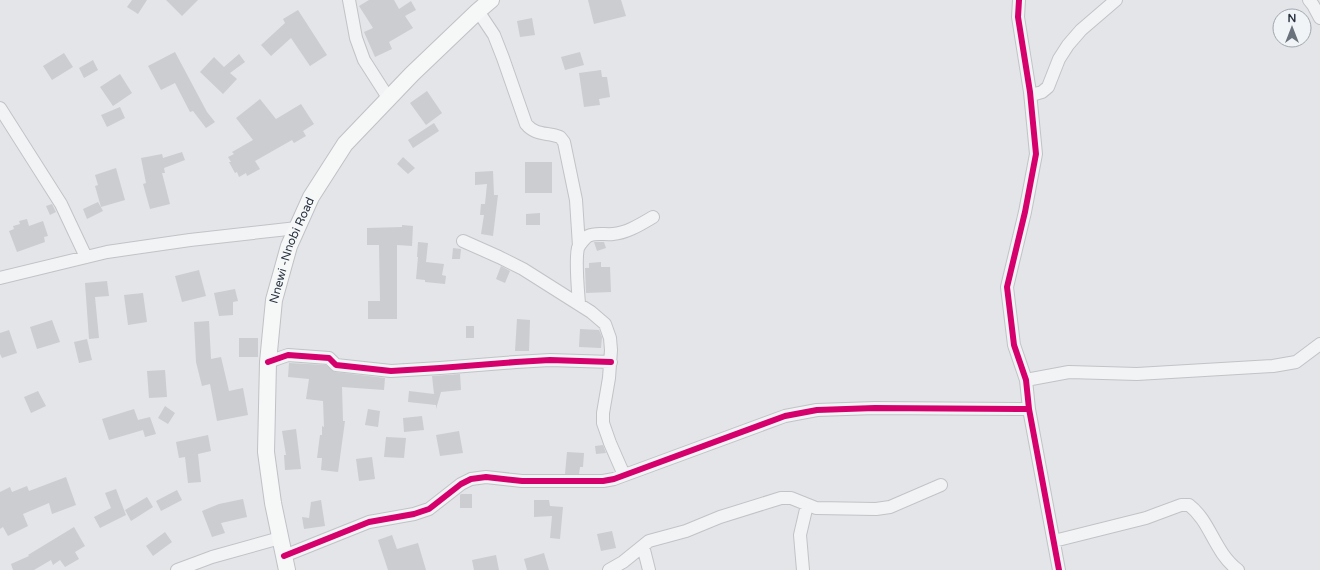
<svg xmlns="http://www.w3.org/2000/svg" width="1320" height="570" viewBox="0 0 1320 570" font-family="'Varela Round',sans-serif">
<style>
.building{fill:#cbcdd0}
.lines{fill:none;stroke-linecap:round;stroke-linejoin:round}
.minor-casing{stroke:#c1c3c6;stroke-width:14}
.major-casing{stroke:#bfc2c6;stroke-width:18}
.minor{stroke:#f2f3f5;stroke-width:12}
.major{stroke:#f6f7f7;stroke-width:16}
.cycleway-casing{stroke:#f1f4f7;stroke-width:8}
.cycleway{stroke:#d6006c;stroke-width:6}
.labels{text-anchor:middle;stroke-width:3;stroke-linejoin:round;paint-order:stroke}
.street-label{font-size:12px;fill:#293442;stroke:#f1f4f7}
</style>
<rect width="100%" height="100%" fill="#e3e5e8"/>
<path class="building" d="M132 0H147L138 14 127 7Z
M166 0H198L182 16Z
M369 0H394L399 9 411 1 416 10 405 16 413 28 389 42 392 49 375 57 364 32 373 28 359 6Z
M588 0H621L626 16 594 24Z
M298 10 327 55 310 66 291 38 271 56 261 45 285 23 283 19Z
M532 18 535 35 520 37 517 21Z
M175 52 207 112 215 122 206 128 193 111 190 112 175 83 161 90 148 66Z
M580 52 584 65 565 70 561 57Z
M64 53 73 67 52 80 43 66Z
M239 54 245 62 230 73 237 79 223 94 200 72 214 57 224 67Z
M93 60 98 70 84 78 79 68Z
M601 70 602 77H607L610 97 599 99 600 105 584 107 579 73Z
M120 74 132 93 113 106 100 87Z
M427 91 442 113 426 125 410 103Z
M260 99 276 119 301 104 314 124 303 131 306 136 294 143 292 140 255 161 260 169 247 176 246 173 239 177 237 172 235 173 229 162H231L228 157 234 154 232 152 253 140 236 118Z
M120 107 125 118 107 127 101 115Z
M434 123 439 131 413 148 408 140Z
M182 152 185 160 164 168 165 173H162L170 204 150 209 143 184 146 183 141 158 162 154 163 158Z
M403 157 415 168 408 174 397 164Z
M525 162H552V193H525Z
M116 168 125 200 101 207 95 186 98 185 95 175Z
M493 171 494 195H498L493 236 481 234 484 215H480L481 204H485L487 184 475 185V172Z
M98 202 103 211 87 219 83 209Z
M52 204 56 212 50 215 46 206Z
M540 213V225H526V214Z
M27 219 29 226 43 221 48 236 44 237 45 242 17 252 9 231 14 229 13 226 20 224 19 221Z
M402 225 413 226 412 246 397 245V319H368V301H380L379 245H367V228L402 227Z
M418 242 428 243 426 262 444 264 442 275 446 276 445 284 425 282V280L416 279 418 257H417Z
M594 242H604L606 248 597 251Z
M453 248 461 249 460 259H452Z
M601 262V267H610L611 292 586 293 585 268H589V263Z
M501 266 510 271 505 283 496 279Z
M199 270 206 296 182 302 175 276Z
M107 281 109 296 95 297 99 338 89 339 85 283Z
M235 289 238 301 233 302V315L219 316 214 293Z
M143 293 147 322 128 325 124 295Z
M517 319 530 320 529 351H515Z
M52 320 60 342 37 349 30 327Z
M209 321 211 359 221 357 229 391 243 388 248 415 217 421 210 384 202 386 196 362 194 322Z
M466 326H474V338H466Z
M580 329 599 330 602 337 601 348 579 347Z
M9 330 17 353 2 358 0 354V333Z
M239 338H258V357H239Z
M87 339 92 360 79 363 74 342Z
M289 363 326 365 335 372 385 378 384 390 342 387 343 421H345L338 472 321 470 322 458H317L320 435H322V426L324 427 323 401 306 399 309 379 288 377Z
M165 370 167 397 149 398 147 371Z
M460 374 461 390 441 392 436 409V405L408 402 409 391 434 394 432 376Z
M38 391 46 406 31 413 24 397Z
M165 406 175 413 168 424 158 418Z
M134 409 138 420 150 417 156 434 145 437 143 430 109 440 102 419Z
M368 409 380 411 378 427 365 425Z
M422 416 424 430 404 432 403 418Z
M296 429 301 469 285 470 284 455H286L282 431Z
M459 431 463 453 440 456 436 435Z
M208 435 211 451 198 454 201 482 188 483 185 457 179 458 176 442Z
M386 437 406 438 404 458 384 457Z
M603 445 606 453 596 454 595 446Z
M567 452 584 453 583 467H580L579 474H565Z
M372 457 375 479 359 481 356 459Z
M66 477 76 505 52 514 49 503 23 514 28 526 8 536 3 527 0 529V492L10 487 12 492 27 486 29 491Z
M116 489 126 515 100 528 94 517 111 508 105 493Z
M177 490 182 500 161 511 156 501Z
M461 494H472V508H460V495Z
M147 497 153 507 131 521 125 510Z
M243 499 247 517 221 523 225 533 212 537 202 511 219 504Z
M321 500 325 526 304 529 302 517 309 518 311 502Z
M534 500H549L550 506 563 507 560 539 550 538 552 516 534 517Z
M74 527 85 546 75 552 79 559 65 567 60 560 53 565 51 560 34 570H13L11 564 29 556 28 555Z
M612 531 616 548 601 551 597 534Z
M165 532 172 542 153 556 146 546Z
M392 535 397 549 418 543 426 570H388L378 540Z
M544 553 549 570H527L524 559Z
M496 555 499 570H474L472 560Z"/>
<g class="lines">
<defs>
<path id="minor" d="M349 0 356 38 364 60 389 99
M1019 0 1018 17 1030 92 1036 154 1025 212 1007 287 1014 345 1026 380 1029 409 1059 570
M1309 0 1313 5 1320 18
M478 11 494 35 503 58 526 124C536 136 547 132 560 137L564 142 576 200 579 246
M1030 92 1035 94 1042 92 1048 87 1059 59 1068 45 1081 30 1116 0
M0 108 61 204 86 257
M463 241 499 257 523 269 591 312 605 324 610 338 611 350 609 378 603 413V423L610 443 624 475
M0 278 107 252 190 240 297 228
M579 304C578 290 575 260 578 248 580 244 585 238 588 236 596 232 605 235 613 234 627 233 641 224 653 217
M268 362 288 355 329 358 336 365 391 371 440 368 516 362 550 360 611 362
M1026 380 1069 372 1137 374 1273 366 1296 362 1320 344
M1054 541 1146 518 1181 505H1189C1211 522 1214 552 1238 570
M643 546 649 570
M284 556 369 522 414 514 429 509 461 484 471 479 486 477 522 481H603L614 479 785 416 817 410 875 408 1029 409
M177 570 212 557 280 538
M609 570 623 562 649 541 686 531 720 517 781 498H791L816 508 876 509 890 507 941 485
M803 570 800 535 807 505"/>
<g id="major">
<path id="s1" d="M287 570 273 503 266 452 268 362 274 300 289 246 311 197 345 144 412 74 478 11 491 0"/>
</g>
</defs>
<use href="#minor" class="minor-casing"/>
<use href="#major" class="major-casing"/>
<use href="#minor" class="minor"/>
<use href="#major" class="major"/>
<defs>
<path id="cycleway" d="M1019 0 1018 17 1030 92 1036 154 1025 212 1007 287 1014 345 1026 380 1029 409 1059 570
M268 362 288 355 329 358 336 365 391 371 440 368 516 362 550 360 611 362
M284 556 369 522 414 514 429 509 461 484 471 479 486 477 522 481H603L614 479 785 416 817 410 875 408 1029 409"/>
</defs>
<use href="#cycleway" class="cycleway-casing"/>
<use href="#cycleway" class="cycleway"/>
</g>
<g class="labels">
<g class="street-label">
<text dy="4" stroke="none"><textPath href="#s1" startOffset="325">Nnewi -Nnobi Road</textPath></text>
</g>
</g>
<g transform="translate(1292 28)"><circle r="19" fill="#f1f4f7" stroke="#a1a7af"/>
<path d="M0-3L7 15L0 10L-7 15Z" fill="#6a727c"/>
<text y="-6" font-size="11" font-weight="bold" text-anchor="middle" fill="#293442">N</text>
</g>
</svg>
